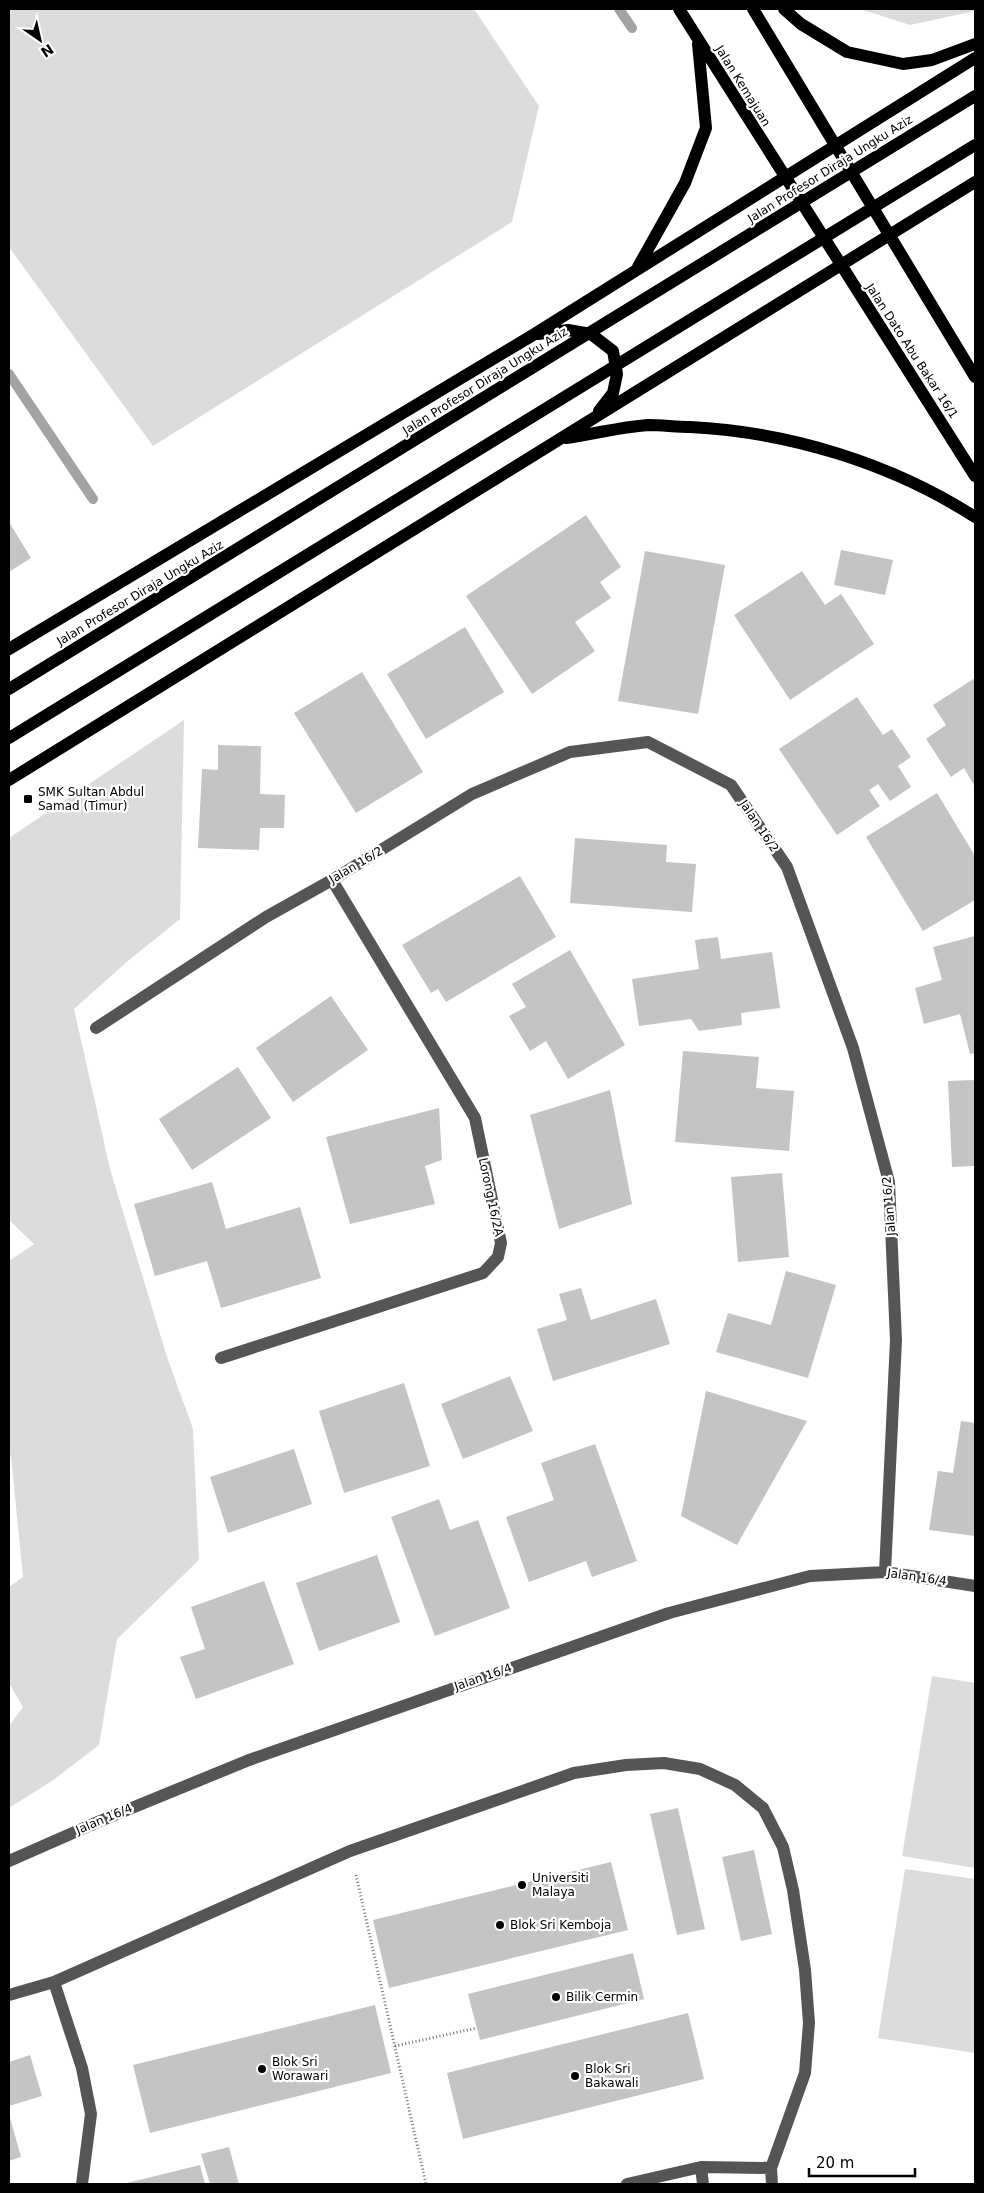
<svg xmlns="http://www.w3.org/2000/svg" width="984" height="2193" viewBox="0 0 984 2193" font-family="'DejaVu Sans',sans-serif">
<style>
.green{fill:#dcdcdc}
.lines{fill:none;stroke-linecap:round;stroke-linejoin:round}
.stream{stroke:#a3a3a3;stroke-width:10}
.building{fill:#c4c4c4}
.path{stroke:#777;stroke-width:3;stroke-dasharray:1 2.5;stroke-linecap:butt}
.minor{stroke:#555;stroke-width:12}
.major{stroke:#000;stroke-width:12}
.poi-dot{fill:#000;stroke:#fff;stroke-width:2}
.labels{text-anchor:middle;stroke-width:4.5;stroke-linejoin:round;paint-order:stroke}
.street-label{font-size:12px;fill:#000;stroke:#fff}
.poi-label{font-size:12px;fill:#000;stroke:#fff;text-anchor:start}
</style>
<rect width="100%" height="100%" fill="#fff"/>
<path class="green" d="M9 9H474L539 106 512 222 153 446 9 247Z
M860 9H975V11L910 25Z
M184 720 180 919 129 960 74 1009 110 1169 167 1357 193 1429 199 1560 117 1639 99 1745 52 1781 9 1808V1726L23 1707 9 1683V1587L23 1577 11 1456 9 1452V1261L34 1244 9 1220V838Z
M932 1676 975 1683V1868L902 1856Z
M905 1869 975 1879V2053L878 2038Z"/>
<g class="lines">
<path class="stream" d="M619 9 632 28
M9 374 93 499"/>
</g>
<path class="building" d="M586 515 621 567 600 582 611 598 575 622 595 651 532 694 466 596Z
M9 522 31 558 9 572Z
M841 550 893 560 885 595 834 585Z
M645 551 725 565 698 714 618 701Z
M802 571 825 605 841 594 874 644 790 700 734 615Z
M465 627 504 692 426 739 387 674Z
M362 672 423 772 356 813 294 713Z
M975 678V787L964 768 951 777 926 739 946 725 933 705Z
M857 697 883 735 892 729 911 757 898 766 911 787 890 801 878 784 869 790 880 806 837 835 779 749Z
M218 745 261 746 260 794 285 795 284 828H260L259 850 198 848 202 769 218 770Z
M937 793 975 856V900L923 931 866 837Z
M575 838 667 845 666 862 696 864 692 912 570 903Z
M520 876 556 937 446 1002 438 989 431 993 402 945Z
M975 936V1053L970 1054 960 1014 924 1024 915 988 942 980 933 947Z
M718 937 721 959 772 952 780 1008 741 1013 742 1025 699 1031 691 1019 639 1026 632 979 699 969 695 940Z
M570 950 625 1045 568 1079 546 1041 530 1051 509 1016 526 1007 512 984Z
M331 996 368 1050 293 1102 256 1048Z
M683 1051 759 1057 756 1088 794 1091 789 1151 675 1142Z
M238 1067 271 1118 192 1170 159 1119Z
M975 1080V1166L952 1167 948 1081Z
M610 1090 632 1204 559 1229 530 1115Z
M439 1108 442 1160 425 1166 435 1204 350 1224 326 1137Z
M782 1173 789 1257 738 1262 731 1177Z
M212 1182 226 1229 300 1207 321 1278 221 1308 207 1261 155 1276 134 1204Z
M786 1271 836 1285 808 1378 716 1352 728 1313 771 1325Z
M581 1288 591 1320 656 1299 670 1344 553 1381 537 1329 567 1320 559 1294Z
M510 1376 533 1431 463 1459 441 1404Z
M404 1383 430 1466 344 1493 319 1411Z
M706 1391 807 1421 737 1545 681 1516Z
M961 1421 975 1423V1536L929 1530 938 1471 953 1473Z
M595 1444 637 1561 592 1577 586 1561 529 1582 506 1517 554 1500 541 1463Z
M294 1449 312 1504 228 1533 210 1477Z
M439 1499 450 1530 478 1520 510 1608 435 1636 391 1517Z
M377 1555 400 1622 319 1651 296 1583Z
M264 1581 294 1664 196 1699 180 1657 205 1649 191 1607Z
M678 1808 705 1929 677 1935 650 1814Z
M754 1850 772 1934 741 1941 722 1857Z
M611 1862 628 1930 389 1988 373 1920Z
M633 1953 644 1999 480 2040 468 1994Z
M375 2005 391 2073 150 2133 133 2065Z
M688 2013 704 2079 463 2139 447 2073Z
M30 2055 42 2096 9 2106V2062Z
M9 2114 21 2157 9 2161Z
M229 2147 239 2184H210L201 2154Z
M200 2165 205 2184H123Z"/>
<g class="lines">
<path class="path" d="M356 1875 426 2184
M395 2046 477 2028"/>
<path class="minor" d="M96 1028 266 917 332 880 472 794 570 752 648 742 731 785 787 867 853 1048 889 1182 896 1340 885 1572
M221 1358 483 1273 498 1257 501 1243 475 1118 332 880
M9 1861 100 1821 249 1760 669 1613 810 1576 885 1572 975 1586
M54 1982 82 2068 91 2114 82 2184
M9 1995 54 1982 350 1851 574 1773 626 1765 664 1763 700 1769 735 1785 763 1808 783 1847 793 1890 805 1970 809 2023 805 2073 771 2168 772 2184
M701 2167 703 2184
M627 2184 701 2167 771 2168"/>
<path class="major" d="M679 9 975 476
M753 9 975 377
M784 9 801 24 847 52 903 64 932 60 975 44
M638 267 685 183 706 128 698 44
M538 334 568 330 591 334 613 351 617 374 613 393 599 411
M566 438C593 434 621 427 648 425 662 425 676 427 690 427 789 432 891 463 975 517
M9 649 533 335 975 58
M9 689 975 96
M9 738 975 145
M9 780 975 182"/>
</g>
<g class="poi-dot">
<rect x="23" y="794" width="10" height="10" rx="2.5"/>
<circle cx="522" cy="1885" r="5"/>
<circle cx="500" cy="1925" r="5"/>
<circle cx="556" cy="1997" r="5"/>
<circle cx="262" cy="2069" r="5"/>
<circle cx="575" cy="2076" r="5"/>
</g>
<g class="labels">
<g class="street-label">
<text transform="translate(743 86) rotate(58)" y="4">Jalan Kemajuan</text>
<text transform="translate(830 169) rotate(-32)" y="4">Jalan Profesor Diraja Ungku Aziz</text>
<text transform="translate(912 351) rotate(57)" y="4">Jalan Dato Abu Bakar 16/1</text>
<text transform="translate(485 381) rotate(-32)" y="4">Jalan Profesor Diraja Ungku Aziz</text>
<text transform="translate(140 593) rotate(-31)" y="4">Jalan Profesor Diraja Ungku Aziz</text>
<text transform="translate(759 826) rotate(56)" y="4">Jalan 16/2</text>
<text transform="translate(356 865) rotate(-31)" y="4">Jalan 16/2</text>
<text transform="translate(491 1197) rotate(78)" y="4">Lorong 16/2A</text>
<text transform="translate(889 1206) rotate(-95)" y="4">Jalan 16/2</text>
<text transform="translate(917 1577) rotate(8)" y="4">Jalan 16/4</text>
<text transform="translate(483 1677) rotate(-19)" y="4">Jalan 16/4</text>
<text transform="translate(104 1819) rotate(-23)" y="4">Jalan 16/4</text>
</g>
<g class="poi-label">
<text x="38" y="796">SMK Sultan Abdul<tspan x="38" dy="14">Samad (Timur)</tspan></text>
<text x="532" y="1882">Universiti<tspan x="532" dy="14">Malaya</tspan></text>
<text x="510" y="1929">Blok Sri Kemboja</text>
<text x="566" y="2001">Bilik Cermin</text>
<text x="272" y="2066">Blok Sri<tspan x="272" dy="14">Worawari</tspan></text>
<text x="585" y="2073">Blok Sri<tspan x="585" dy="14">Bakawali</tspan></text>
</g>
</g>
<rect width="984" height="2193" fill="none" stroke="#000000" stroke-width="20"/>
<g transform="translate(40 40) rotate(146)" stroke="#ffffff" stroke-width="4" paint-order="stroke">
<path d="M0-4L9 19L0 12L-9 19Z" fill="#000000"/>
<text y="-8" font-size="14" font-weight="bold" text-anchor="middle" fill="#000000">N</text>
</g>
<path d="M809 2168v8h106v-8" fill="none" stroke="#000000" stroke-width="2.5"/>
<text x="816" y="2168" font-size="15" fill="#000000" stroke="#ffffff" stroke-width="4" paint-order="stroke">20 m</text>
</svg>
